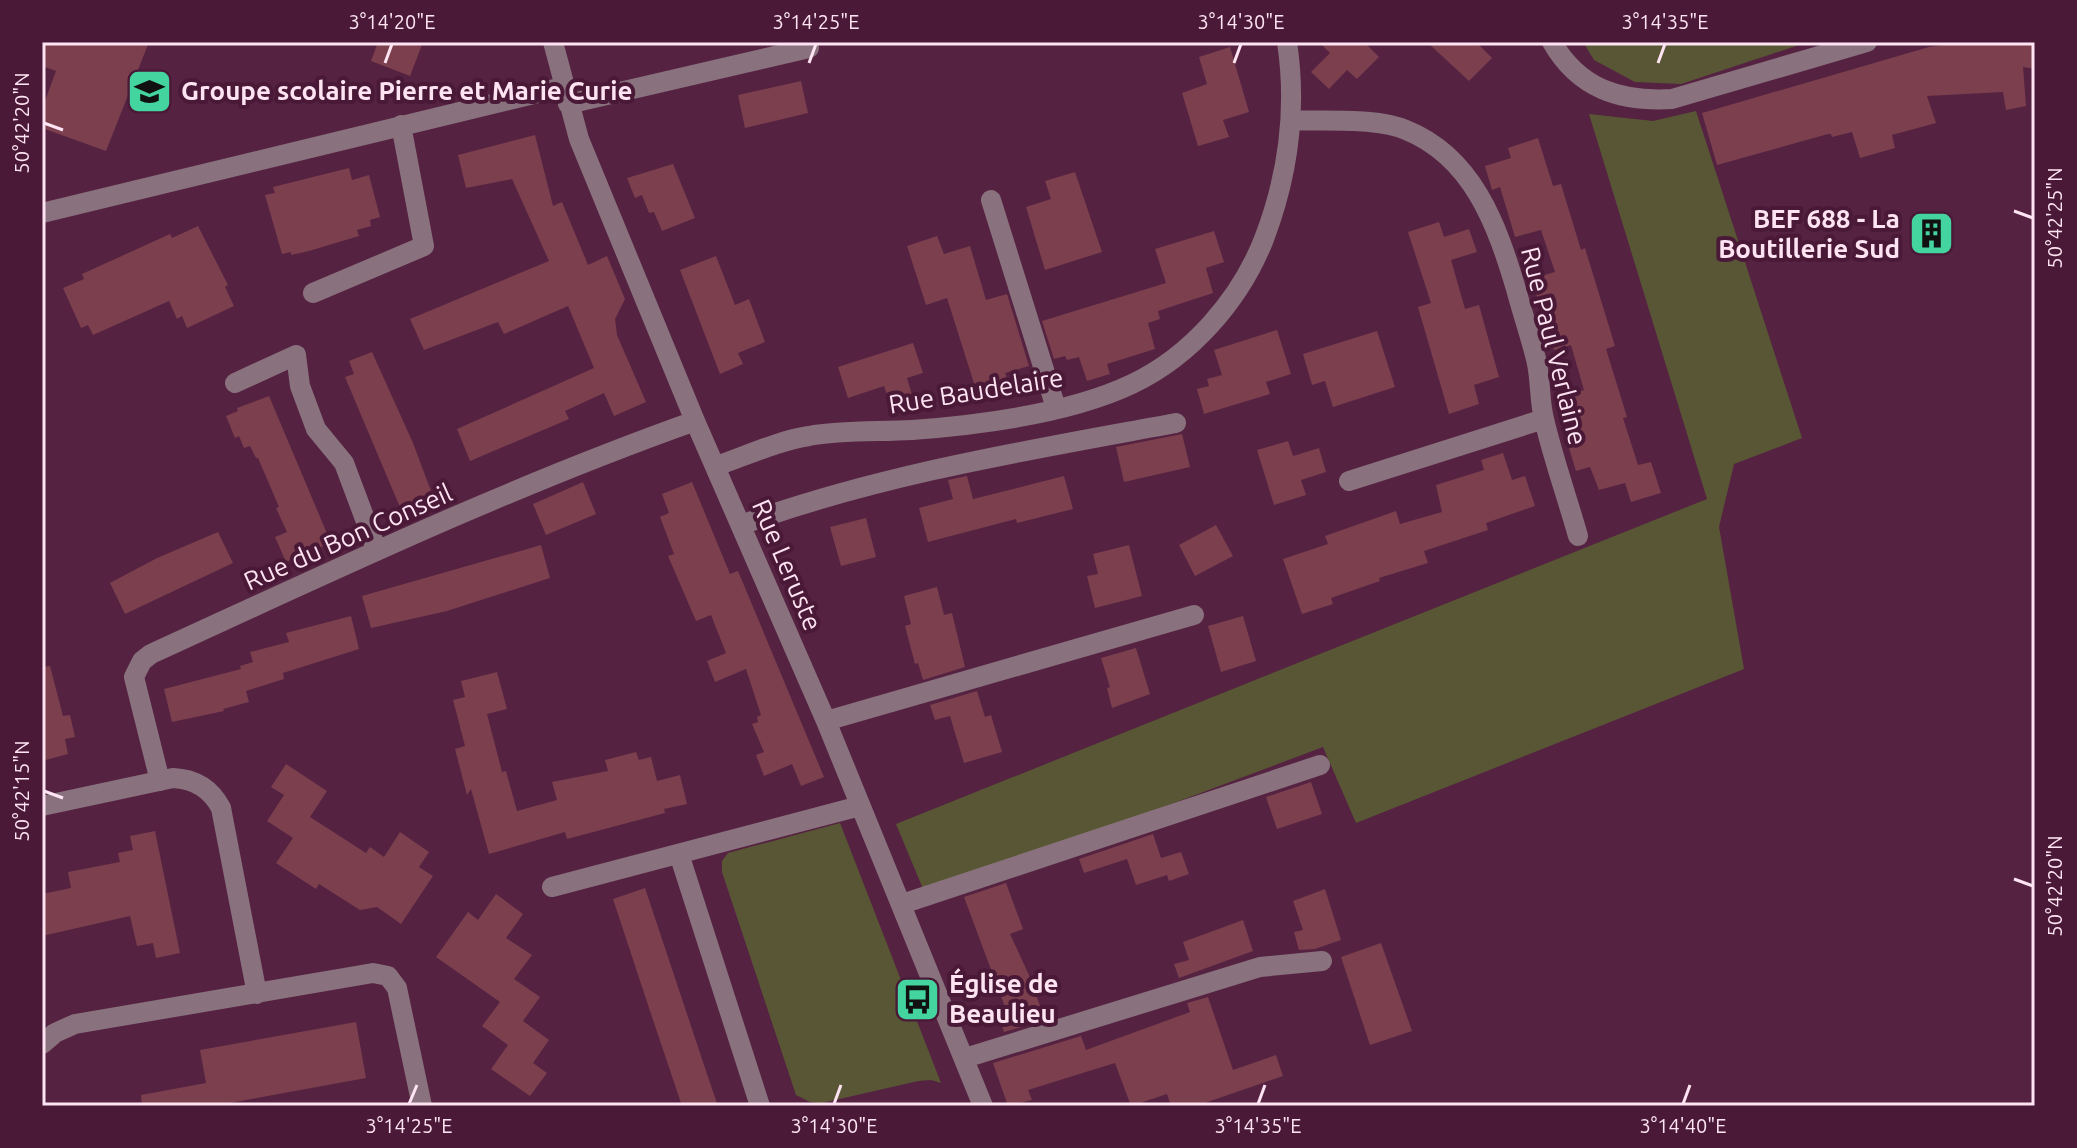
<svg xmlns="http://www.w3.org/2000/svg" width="2077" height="1148" viewBox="0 0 2077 1148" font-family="Ubuntu,sans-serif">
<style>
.green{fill:#585635}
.building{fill:#7b3f4e}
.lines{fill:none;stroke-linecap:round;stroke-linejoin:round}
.minor{stroke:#8a717e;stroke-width:20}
.ticks{fill:none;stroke:#fee4f2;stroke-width:3}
.labels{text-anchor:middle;stroke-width:8;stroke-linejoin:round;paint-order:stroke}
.poi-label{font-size:26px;font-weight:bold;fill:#fee4f2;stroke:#491937;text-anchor:start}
.street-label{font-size:26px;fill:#fee4f2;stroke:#491937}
.neatline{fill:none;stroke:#fee4f2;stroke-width:3}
.ticks-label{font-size:20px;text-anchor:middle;fill:#fee4f2}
</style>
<rect width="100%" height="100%" fill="#552341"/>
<path class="green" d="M1583 42H1808L1681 84 1635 82 1594 60Z
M1696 111 1802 438 1734 464 1719 527 1744 669 1356 823 1323 747 926 896 896 824 1707 499 1589 114 1653 121Z
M840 823 941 1083 931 1080 918 1081 822 1103 810 1102 796 1095 722 872V861L728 853Z"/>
<path class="building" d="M42 42H149L106 151 42 128V109L56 71 42 66Z
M378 42H423L410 76 371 61Z
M1319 42H1364L1379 57 1357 79 1347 70 1329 89 1311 72 1330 53Z
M1427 42H1476L1492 58 1469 81Z
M1964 42H2035V69L2023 67 2026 106 2006 110 2003 92 1927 96 1936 123 1892 135 1895 148 1860 158 1852 132 1832 137 1831 134H1828L1717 165 1702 113 1929 47Z
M1230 47 1249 112 1223 120 1229 137 1198 146 1182 93 1207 84 1199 57Z
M801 81 808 113 745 128 738 95Z
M535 135 553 206 562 202 588 265 607 256 625 299 615 319 617 335 646 402 614 416 604 393 565 411 569 419 470 461 457 429 594 368 568 306 504 334 498 322 424 350 410 319 549 261 512 179 466 188 458 155Z
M1538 138 1553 186 1561 184 1581 250 1585 248 1615 346 1606 349 1627 417 1623 418 1638 465 1651 462 1661 493 1631 502 1625 483 1599 490 1590 467 1576 471 1569 448 1575 447 1559 397 1584 390 1571 345 1554 350 1531 279 1555 272 1541 230 1515 237 1500 187 1492 190 1485 166 1511 158 1508 148Z
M673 164 695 218 662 231 654 212 649 213 642 195 635 198 627 178Z
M349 168 352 180 369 175 380 217 370 220 371 226 357 230 359 236 309 251 291 255V252L282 254 265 195 275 193 273 187Z
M1075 172 1102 252 1045 270 1026 207 1051 199 1045 181Z
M1439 222 1444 237 1469 229 1477 252 1451 260 1465 309 1479 305 1499 377 1474 385 1479 404 1449 414 1418 307 1431 303 1408 232Z
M1920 234a11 11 0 1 1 22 0a11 11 0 1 1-22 0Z
M198 226 228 285 225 287 234 306 187 328 182 316 177 319 169 301 93 335 88 325 81 328 63 288 84 279 82 274 170 234 172 238Z
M1214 231 1224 262 1206 268 1213 293 1158 311 1160 319 1148 323 1155 349 1107 364 1110 374 1087 381 1079 357 1067 360 1065 356 1054 359 1042 321 1166 283 1155 249Z
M937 236 944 254 970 246 986 300 1007 294 1029 366 1005 373 1010 386 978 396 947 298 926 305 907 246Z
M716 256 735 305 749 299 765 342 738 353 743 364 720 374 680 270Z
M1277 330 1291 374 1266 382 1270 394 1204 414 1197 389 1209 386 1207 379 1222 375 1214 350Z
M1377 331 1395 387 1333 407 1325 381 1312 385 1303 354Z
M913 343 923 373 907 378 915 405 893 412 884 386 848 398 838 367Z
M372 352 413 443 434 499 402 512 345 377 354 374 349 361Z
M269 396 331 543 286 562 275 537 287 532 276 508 279 507 258 458H256L250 446 244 448 239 436 235 438 226 416 238 411 237 408Z
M1182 434 1190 467 1124 482 1116 447Z
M1288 441 1293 456 1319 448 1326 472 1301 480 1306 495 1274 505 1257 450Z
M1503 453 1512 480 1525 476 1535 506 1486 523 1488 530 1424 551 1428 563 1379 578 1380 581 1331 598 1333 604 1302 614 1283 559 1328 544 1325 536 1396 511 1400 524 1442 512 1436 485 1484 470 1481 460Z
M967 476 973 499 1064 476 1073 509 1017 523 1016 519 928 542 919 508 953 499 948 480Z
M583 482 596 514 546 535 533 504Z
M692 482 730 574 738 571 824 777 801 786 792 764 764 776 756 755 764 752 752 724 758 722 757 717 761 715 746 669 715 682 707 661 726 653 711 615 696 621 668 556 674 554 660 517 669 513 662 494Z
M866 518 876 557 841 566 830 527Z
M1216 525 1233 556 1195 576 1179 545Z
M218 532 233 563 125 614 110 583 157 558Z
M541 545 550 578 447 611 371 628 362 596Z
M1129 545 1142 596 1095 608 1087 576 1098 574 1093 554Z
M937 587 944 615 952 613 965 667 923 680 918 663 915 664 905 626 911 624 904 596Z
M351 616 359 649 283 673 284 679 246 691 249 702 223 709 224 711 172 722 164 689 241 669 240 666 253 662 250 652 289 642 286 633Z
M1243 616 1256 661 1221 672 1208 626Z
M1136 648 1150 694 1112 708 1107 688 1110 687 1101 658Z
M50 666 63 716 70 715 75 737 65 739 68 754 42 761V667Z
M497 672 507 709 487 714 502 772 506 771 517 811 557 800 552 782 608 771 605 760 636 752 639 760 651 757 657 781 680 775 687 804 664 809 665 813 567 839 565 832 489 854 471 789 467 795 455 749 465 746 453 700 465 697 461 681Z
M977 691 985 717 991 715 1002 752 964 763 950 716 935 720 930 705Z
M286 764 327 791 310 817 366 853 370 847 384 857 400 832 429 852 419 867 433 876 401 924 377 907 360 910 319 884 316 889 276 863 293 838 267 821 284 795 271 787Z
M1311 782 1322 814 1277 829 1266 797Z
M155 831 180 953 156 958 153 943 137 946 130 916 42 936V894L71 888 68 872 120 862 118 853 133 850 130 836Z
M1153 834 1161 858 1181 852 1189 874 1169 881 1167 875 1136 885 1127 859 1084 873 1079 859Z
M1006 883 1023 929 1010 934 1029 975 1045 1020 1004 1032 997 1010 1005 1007 964 897Z
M645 888 708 1077 718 1106H682L649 1008 613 899Z
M1325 889 1341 940 1315 949 1299 950 1294 932 1303 930 1293 901Z
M496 894 523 914 506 938 532 955 514 979 540 997 523 1021 549 1040 533 1063 547 1073 530 1096 491 1069 508 1045 482 1026 500 1002 436 957 468 912 478 920Z
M1243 920 1253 951 1179 978 1174 964 1189 960 1183 942Z
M1381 943 1412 1031 1370 1045 1341 957Z
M1208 997 1233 1070 1276 1055 1283 1076 1196 1106H1171L1167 1094 1131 1106 1115 1063 1028 1090 1032 1100 1008 1106 993 1063 1081 1036 1086 1050 1190 1012 1187 1003Z
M356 1022 366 1078 213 1106H142L141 1095 206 1083 200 1050Z"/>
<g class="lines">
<path class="minor" d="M553 42 579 139 695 421 826 721 983 1106
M1552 42C1579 89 1620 102 1672 99L1867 42
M568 104 809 48 808 42
M1291 120C1325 122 1375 117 1406 130 1473 157 1497 225 1516 289 1522 312 1530 335 1536 359 1541 379 1539 399 1544 419 1553 458 1567 497 1578 536
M991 200 1056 408
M42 213 563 87
M313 293 424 246 401 125
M235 383 296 355 300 386 316 429 344 463 377 551
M716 466C746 456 777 441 809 436 842 430 878 432 912 430 979 425 1071 413 1132 384 1191 356 1240 300 1264 239 1288 176 1297 109 1287 42
M1349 481 1544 419
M741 525C881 474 1030 450 1176 423
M826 721 1194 615
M160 781 134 677 142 661 151 654C330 572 509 487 695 421
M42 806 173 778C195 779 211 789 221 808L257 994
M679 854 760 1106
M552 887 860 806
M902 904 1320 765
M42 1044 55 1033 75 1024 373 973 388 976 397 988 422 1106
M965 1058 1260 967 1322 961"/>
</g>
<path class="ticks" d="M385 63 392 44M809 63 816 44M1234 63 1241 44M1658 63 1665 44M44 123 63 130M2014 211 2033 218M44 791 63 798M2014 879 2033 886M409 1104 417 1085M834 1104 841 1085M1258 1104 1265 1085M1683 1104 1690 1085"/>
<defs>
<symbol id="school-square" viewBox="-11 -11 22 22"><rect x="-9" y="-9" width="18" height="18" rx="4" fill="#43d4a0" stroke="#491937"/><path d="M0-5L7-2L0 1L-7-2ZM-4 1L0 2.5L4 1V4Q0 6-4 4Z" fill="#111"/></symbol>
<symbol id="building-square" viewBox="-11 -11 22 22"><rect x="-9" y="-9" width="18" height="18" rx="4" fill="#43d4a0" stroke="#491937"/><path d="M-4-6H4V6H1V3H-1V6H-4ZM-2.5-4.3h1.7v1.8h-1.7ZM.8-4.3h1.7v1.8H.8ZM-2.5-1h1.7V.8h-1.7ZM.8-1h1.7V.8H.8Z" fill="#111"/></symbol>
<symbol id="bus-square" viewBox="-11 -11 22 22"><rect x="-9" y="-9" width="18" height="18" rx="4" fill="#43d4a0" stroke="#491937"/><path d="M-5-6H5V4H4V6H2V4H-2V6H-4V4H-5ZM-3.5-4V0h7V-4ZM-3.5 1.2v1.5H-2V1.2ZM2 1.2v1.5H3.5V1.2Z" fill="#111"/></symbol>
</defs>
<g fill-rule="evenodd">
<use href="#school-square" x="124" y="66" width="51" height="51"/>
<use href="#building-square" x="1906" y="208" width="51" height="51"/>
<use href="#bus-square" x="892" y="974" width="51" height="51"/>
</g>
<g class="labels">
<g class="poi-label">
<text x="181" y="100">Groupe scolaire Pierre et Marie Curie</text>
<text x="1900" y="228" text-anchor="end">BEF 688 - La<tspan x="1900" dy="30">Boutillerie Sud</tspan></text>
<text x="949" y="993">Église de<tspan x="949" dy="30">Beaulieu</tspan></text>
</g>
<g class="street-label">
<text transform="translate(1554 346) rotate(76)" y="9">Rue Paul Verlaine</text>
<text transform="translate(976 391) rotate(-9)" y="9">Rue Baudelaire</text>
<text transform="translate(348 537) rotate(-24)" y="9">Rue du Bon Conseil</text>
<text transform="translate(787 565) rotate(67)" y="9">Rue Leruste</text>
</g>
</g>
<rect width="2077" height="1148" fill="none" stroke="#491937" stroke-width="88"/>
<rect x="44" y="44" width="1989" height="1060" class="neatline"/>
<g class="ticks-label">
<text x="392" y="29">3°14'20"E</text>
<text x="816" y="29">3°14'25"E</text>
<text x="1241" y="29">3°14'30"E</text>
<text x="1665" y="29">3°14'35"E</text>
<text transform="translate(22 123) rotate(-90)" y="7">50°42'20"N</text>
<text transform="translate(2055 218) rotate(-90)" y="7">50°42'25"N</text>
<text transform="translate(22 791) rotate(-90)" y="7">50°42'15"N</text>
<text transform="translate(2055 886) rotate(-90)" y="7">50°42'20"N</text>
<text x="409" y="1133">3°14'25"E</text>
<text x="834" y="1133">3°14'30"E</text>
<text x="1258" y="1133">3°14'35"E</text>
<text x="1683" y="1133">3°14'40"E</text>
</g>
</svg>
